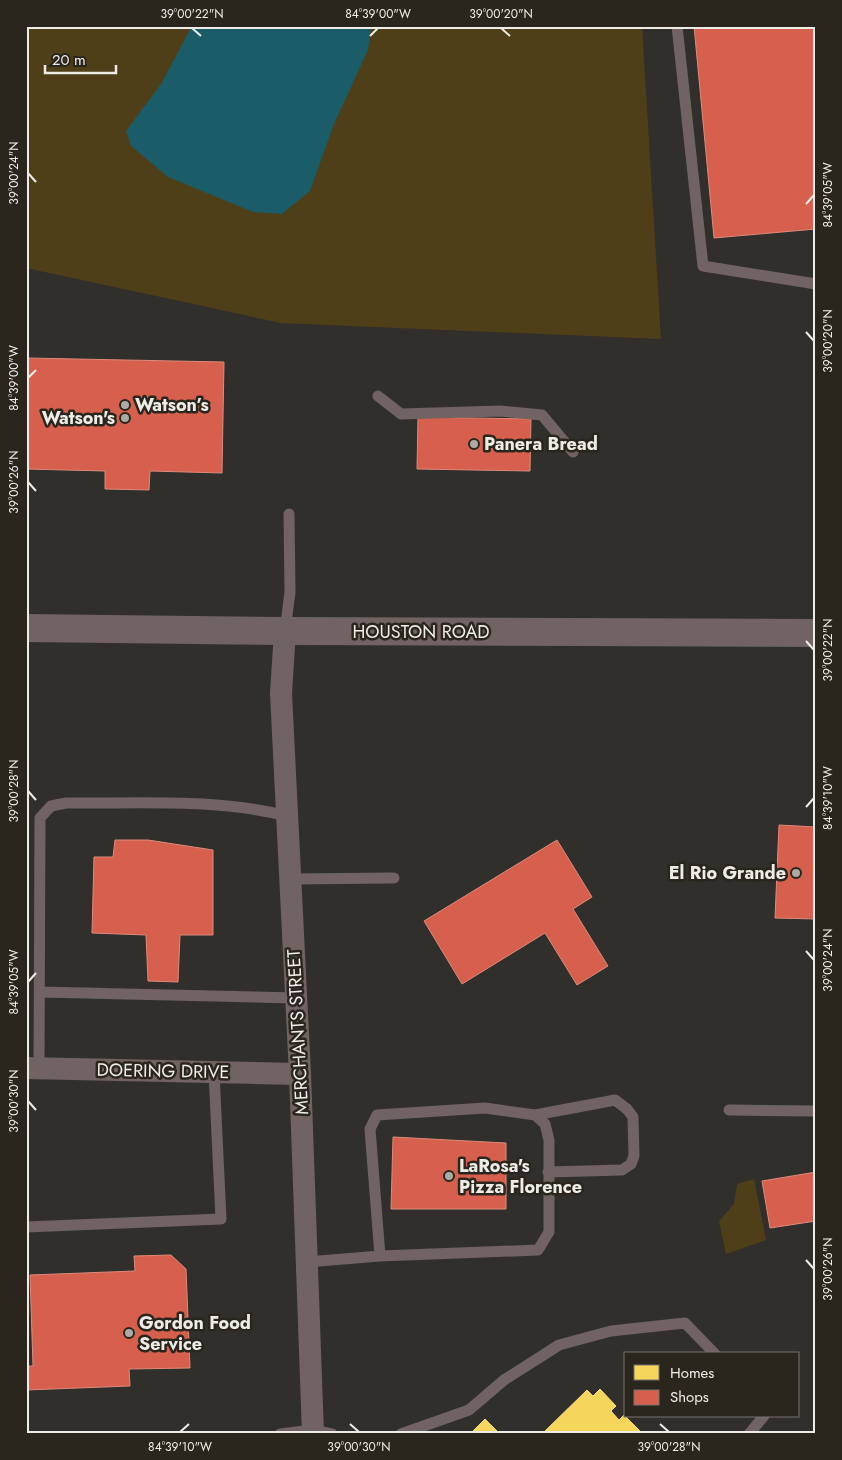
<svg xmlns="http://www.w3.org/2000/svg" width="842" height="1460" viewBox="0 0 842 1460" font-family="Jost,sans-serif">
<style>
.green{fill:#4f3f18}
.water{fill:#1a5c67}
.homes{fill:#f6d55c;stroke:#f4dc86}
.shops{fill:#d6604d;stroke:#dd8a7b}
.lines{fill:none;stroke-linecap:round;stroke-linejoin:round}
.lane{stroke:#706361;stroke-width:11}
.street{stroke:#706361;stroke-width:22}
.primary{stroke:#706361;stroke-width:28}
.ticks{fill:none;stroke:#eeece7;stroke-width:2}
.poi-dot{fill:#acaaa5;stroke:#2a261e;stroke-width:2}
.labels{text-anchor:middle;stroke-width:5;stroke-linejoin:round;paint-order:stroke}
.poi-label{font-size:18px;font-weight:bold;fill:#eeece7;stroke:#2a261e;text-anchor:start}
.street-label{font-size:18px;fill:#eeece7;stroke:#2a261e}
.neatline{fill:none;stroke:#eeece7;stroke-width:2}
.ticks-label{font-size:12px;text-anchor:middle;fill:#eeece7}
</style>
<rect width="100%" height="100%" fill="#312f2b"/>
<path class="green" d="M26 26H642L661 339 281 323 26 268Z
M754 1179 766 1240 726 1254 719 1221 734 1204 737 1184Z"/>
<path class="water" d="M192 26H371L368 50 334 124 310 191 282 214 253 212 168 177 131 146 126 131 161 84Z"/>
<path class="homes" d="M600 1389 616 1406 611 1411 619 1420 624 1415 640 1431 637 1434H548L545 1431 587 1390 593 1396Z
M485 1419 500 1434H470Z"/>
<path class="shops" d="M694 26H816V229L714 238Z
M28 358 224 362 222 473 150 471 149 490 105 489V471L26 469Z
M418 417 531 419 530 471 417 469Z
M779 825 816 827V919L775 918Z
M115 840H148L213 850V935H180L178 982 148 981 146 935 92 933 94 857H113Z
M557 840 592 897 573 909 608 966 577 985 545 933 462 984 424 921Z
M393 1137 506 1143V1209H391Z
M816 1172V1221L770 1228 762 1181Z
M171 1255 186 1269 190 1368 129 1369 130 1386 26 1390V1366H33L30 1275 135 1271 134 1256Z"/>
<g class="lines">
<path class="lane" d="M677 26 703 266 816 284
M378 396 401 414 500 411 542 415 573 452
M285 631 290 592 289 514
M290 879 394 878
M40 992 296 998
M39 1068 40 818 51 806 66 803C139 804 216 798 287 816
M729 1110 816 1111
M535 1115 615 1100 627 1109 633 1117 634 1156 631 1164 622 1170 548 1172
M26 1227 221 1219 214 1072
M307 1262 380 1256 538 1250 549 1232V1140L545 1124 535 1115 485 1108 377 1115 370 1129 380 1256
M280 1434 313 1430 332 1434
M401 1434 469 1410 504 1380 559 1345 611 1331 685 1323 715 1354
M749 1434 764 1416"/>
<path class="street" d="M285 631 281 693 300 1074 313 1434
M26 1068 300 1074"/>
<path class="primary" d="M26 628 285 631 816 633"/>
</g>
<path class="ticks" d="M192 28 201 36M501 28 510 36M370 36 378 28M28 173 36 182M806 204 814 195M806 332 814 341M28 378 36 370M28 482 36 491M806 641 814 650M28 791 36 800M806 807 814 798M806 951 814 960M28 982 36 973M28 1101 36 1110M806 1260 814 1269M350 1424 359 1432M660 1424 669 1432M180 1432 189 1424"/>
<g class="poi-dot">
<circle cx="125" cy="405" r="5"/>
<circle cx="125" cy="418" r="5"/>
<circle cx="474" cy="444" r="5"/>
<circle cx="796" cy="873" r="5"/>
<circle cx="449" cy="1176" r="5"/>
<circle cx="129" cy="1333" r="5"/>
</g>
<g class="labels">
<g class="poi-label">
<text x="135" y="411">Watson’s</text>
<text x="115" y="424" text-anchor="end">Watson's</text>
<text x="484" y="450">Panera Bread</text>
<text x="786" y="879" text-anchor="end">El Rio Grande</text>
<text x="459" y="1172">LaRosa's<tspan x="459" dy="21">Pizza Florence</tspan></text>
<text x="139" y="1329">Gordon Food<tspan x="139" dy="21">Service</tspan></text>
</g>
<g class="street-label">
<text x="421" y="638">HOUSTON ROAD</text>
<text transform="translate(298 1032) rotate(-93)" y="6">MERCHANTS STREET</text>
<text transform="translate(163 1071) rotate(1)" y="6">DOERING DRIVE</text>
</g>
</g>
<rect width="842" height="1460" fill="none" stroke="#2a261e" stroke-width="55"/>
<rect x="624" y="1352" width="175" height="65" fill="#2a261e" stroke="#78756e"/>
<rect x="634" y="1365" width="25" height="15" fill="#f6d55c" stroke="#78756e"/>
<text x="670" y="1378" font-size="15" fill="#eeece7">Homes</text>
<rect x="634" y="1390" width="25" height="15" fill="#d6604d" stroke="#78756e"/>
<text x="670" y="1402" font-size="15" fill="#eeece7">Shops</text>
<path d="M45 65v8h71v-8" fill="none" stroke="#eeece7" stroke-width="2.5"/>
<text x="52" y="65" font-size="15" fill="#eeece7" stroke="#2a261e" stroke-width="4" paint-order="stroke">20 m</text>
<rect x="28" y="28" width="786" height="1404" class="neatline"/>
<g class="ticks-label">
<text x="192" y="18">39°00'22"N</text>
<text x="378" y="18">84°39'00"W</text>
<text x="501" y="18">39°00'20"N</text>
<text transform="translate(14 173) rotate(-90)" y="4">39°00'24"N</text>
<text transform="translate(828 195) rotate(-90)" y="4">84°39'05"W</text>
<text transform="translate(828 341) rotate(-90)" y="4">39°00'20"N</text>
<text transform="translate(14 378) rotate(-90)" y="4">84°39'00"W</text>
<text transform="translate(14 482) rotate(-90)" y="4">39°00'26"N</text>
<text transform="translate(828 650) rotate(-90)" y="4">39°00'22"N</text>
<text transform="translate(14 791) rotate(-90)" y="4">39°00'28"N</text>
<text transform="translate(828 798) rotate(-90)" y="4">84°39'10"W</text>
<text transform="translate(828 960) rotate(-90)" y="4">39°00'24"N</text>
<text transform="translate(14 982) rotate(-90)" y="4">84°39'05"W</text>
<text transform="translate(14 1101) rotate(-90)" y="4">39°00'30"N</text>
<text transform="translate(828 1269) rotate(-90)" y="4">39°00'26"N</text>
<text x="180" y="1451">84°39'10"W</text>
<text x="359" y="1451">39°00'30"N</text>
<text x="669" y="1451">39°00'28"N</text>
</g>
</svg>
